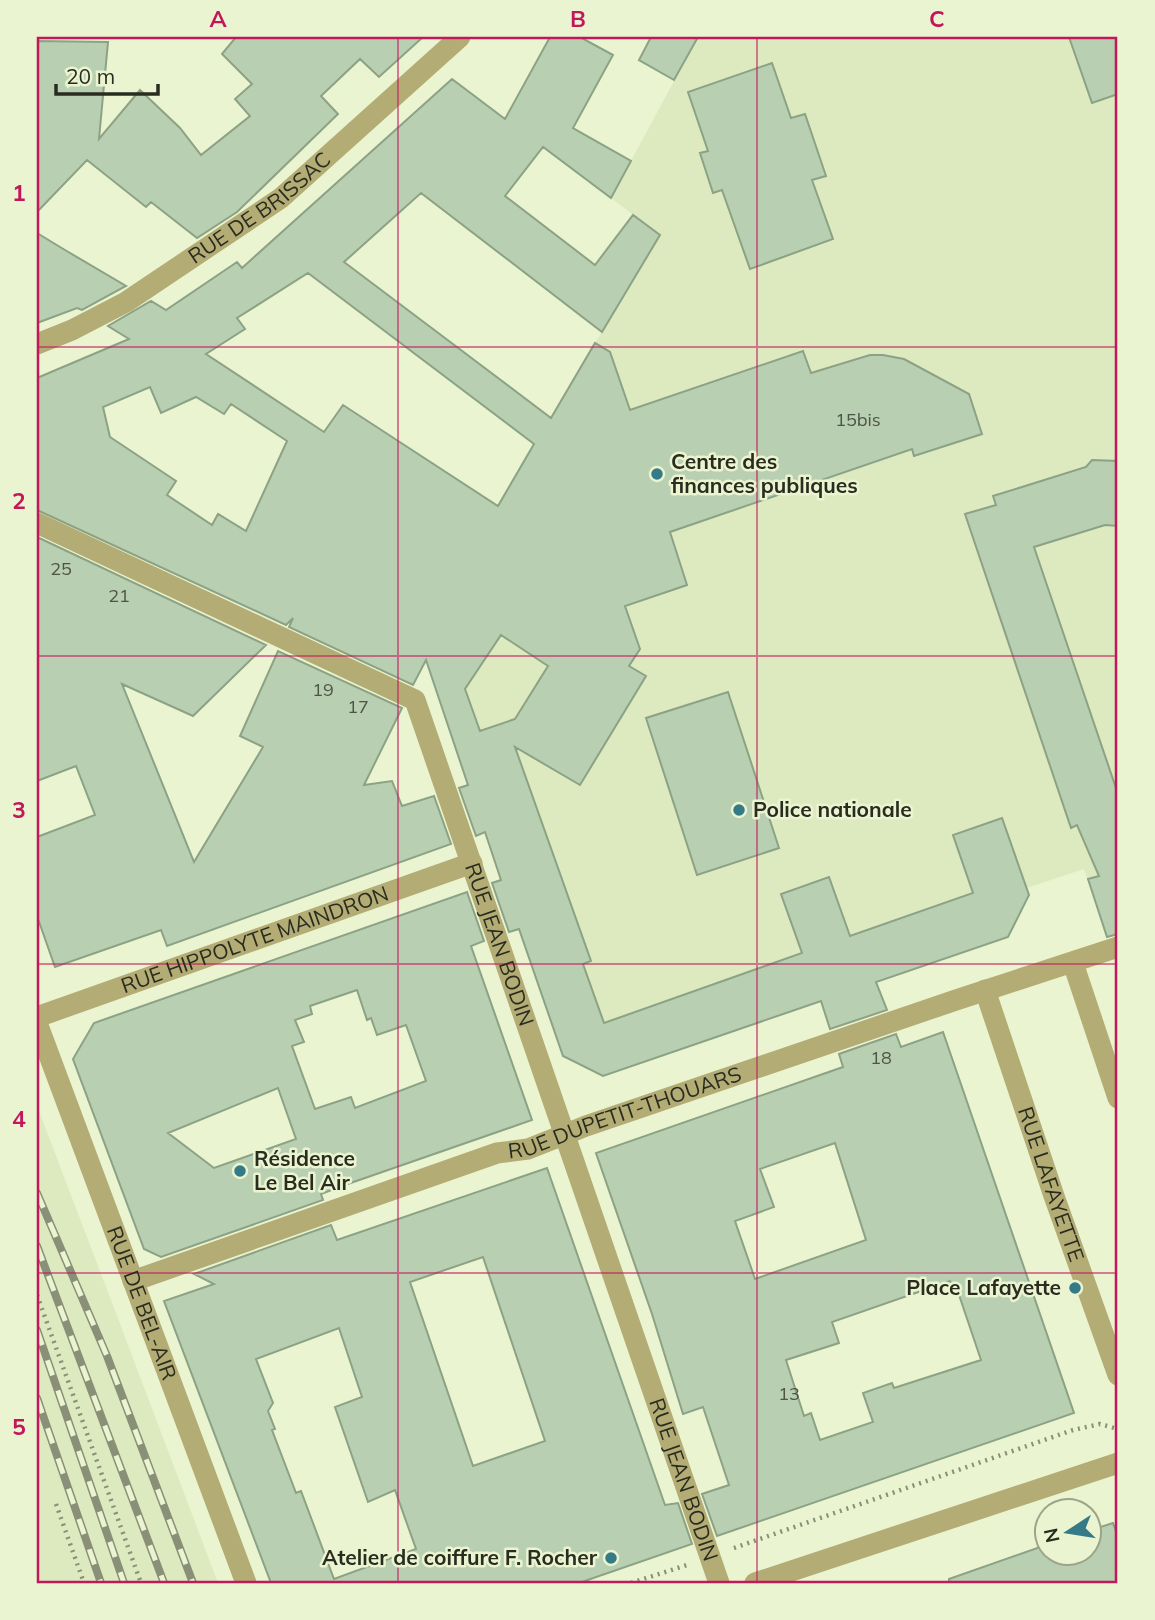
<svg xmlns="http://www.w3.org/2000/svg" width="1155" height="1620" viewBox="0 0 1155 1620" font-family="Mulish,sans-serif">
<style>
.built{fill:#ddeabf}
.building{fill:#b8cfb1;stroke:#8ca285;stroke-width:2;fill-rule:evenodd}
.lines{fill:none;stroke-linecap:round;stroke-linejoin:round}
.path{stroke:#8a9078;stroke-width:4.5;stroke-dasharray:2 5;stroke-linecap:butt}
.minor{stroke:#b3ac74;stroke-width:21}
.rail-casing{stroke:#899077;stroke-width:8}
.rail{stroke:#eaf4d0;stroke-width:5;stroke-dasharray:16;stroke-linecap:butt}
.grid{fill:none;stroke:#c2185b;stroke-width:2;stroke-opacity:0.55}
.poi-dot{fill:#357b87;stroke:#eaf4d0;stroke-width:2.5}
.labels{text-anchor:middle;stroke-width:5;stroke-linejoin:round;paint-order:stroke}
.number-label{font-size:18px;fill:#4d5544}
.street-label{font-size:21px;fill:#292c1f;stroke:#eaf4d0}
.poi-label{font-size:21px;font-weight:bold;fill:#292c1f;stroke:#eaf4d0;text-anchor:start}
.neatline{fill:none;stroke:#c2185b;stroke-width:2.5}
.grid-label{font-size:23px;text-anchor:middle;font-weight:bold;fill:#c2185b}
</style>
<rect width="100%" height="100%" fill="#eaf4d0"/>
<path class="built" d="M651 37H1118V920L1103 926 1084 869 1027 888 1029 895 1008 937 877 982 883 1000 827 1020 820 1001 603 1076 563 1056 435 687 466 639 465 559 660 235 611 198 674 81 639 60Z
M37 1106 111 1300 218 1583H37Z"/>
<path class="building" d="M236 37H423L379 77 360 59 321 96 338 114 237 212 197 238 151 202 146 207 87 160 37 212V41L108 42 99 139 140 90 180 128 201 155 250 116 235 99 252 84 222 54Z
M550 37H580L613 55 573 128 631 161 611 198 543 147 505 196 595 265 633 215 660 235 602 332 421 193 344 262 551 418 595 343 610 352 630 410 803 351 811 373 870 355H883L904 359 969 394 982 434 914 456 912 449 670 532 687 585 625 606 640 649 629 666 646 676 580 785 515 747 591 961 583 964 604 1023 802 953 781 894 829 877 850 936 973 893 953 835 1002 818 1029 895 1008 937 876 982 887 1010 830 1029 821 1001 603 1076 563 1056 519 929 509 932 492 883 501 880 485 832 476 836 459 788 468 785 426 660 413 685 289 627 293 618 286 625 37 510V378L129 339 108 326 151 301 166 310 237 262 242 268 452 79 505 119ZM308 273 534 444 498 506 343 405 324 432 206 354 245 329 237 318ZM150 387 161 413 196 397 224 414 231 404 287 441 246 531 218 514 212 525 167 495 176 481 110 437 103 407ZM501 635 548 666 515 719 480 731 465 689Z
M651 37H698L674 80 639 60Z
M1069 37H1118V94L1092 103Z
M772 63 791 118 805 114 826 176 812 180 833 239 750 269 722 190 713 193 700 153 708 151 688 92Z
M37 233 65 250 126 286 82 310 77 308 37 323Z
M1092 460 1118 461V526L1105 525 1034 547 1118 794V934L1107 937 1088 879 1099 876 1077 825 1071 828 965 514 996 505 993 496 1086 467Z
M37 537 266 645 193 716 122 684 194 862 263 747 240 736 278 651 402 708 364 785 392 781 402 806 434 796 451 844 167 946 161 930 55 967 37 916V837L95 815 76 766 37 781Z
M728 692 779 848 697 875 646 718Z
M467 892 484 941 471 946 532 1120 342 1186 321 1194 323 1200 161 1257 144 1249 73 1059 94 1023ZM357 990 367 1020 371 1018 377 1035 406 1025 426 1081 355 1108 351 1097 315 1109 292 1046 304 1042 295 1020 312 1014 310 1006ZM278 1088 296 1139 214 1168 168 1133Z
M943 1032 1074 1413 717 1536 702 1494 729 1485 703 1407 683 1414 652 1314 596 1153 843 1067 839 1054 896 1034 901 1047ZM835 1143 866 1240 755 1279 735 1221 774 1207 760 1169ZM950 1281 955 1294 958 1292 981 1360 894 1388 892 1383 863 1393 873 1422 820 1440 811 1413 804 1416 786 1360 839 1343 832 1322Z
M547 1168 665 1505 678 1503 692 1544 579 1583H271L164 1301 214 1284 194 1274 331 1225 337 1240ZM483 1257 545 1441 473 1466 410 1282ZM339 1328 362 1397 335 1407 368 1502 395 1490 416 1549 334 1579 301 1491 296 1493 272 1430 275 1429 268 1411 273 1403 256 1359Z
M1113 1523 1118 1537V1583H949V1579L1046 1545V1553H1088V1531Z"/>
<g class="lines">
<path class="path" d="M37 1295 141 1583
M56 1504 84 1583
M734 1548 1073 1430 1100 1424 1118 1429
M631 1583 687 1565"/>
<g class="minor">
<path id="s1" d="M37 344 72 330 126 302 281 198 460 37"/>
<path id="s2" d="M37 523 415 700 719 1583"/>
<path d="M1073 963 1118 1098"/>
<path id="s3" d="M985 990 1054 1196 1118 1375"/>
<path id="s4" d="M37 1017 472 863"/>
<path id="s5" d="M37 1023 246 1583"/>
<path id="s6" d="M133 1281 497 1153 528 1149 586 1126 959 999 1118 947"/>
<path d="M755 1583 1118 1463"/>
</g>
<defs>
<path id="rail" d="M37 1193 107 1356 193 1583
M37 1246 164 1583
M37 1330 124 1583
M37 1398 101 1583"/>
</defs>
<use href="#rail" class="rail-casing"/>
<use href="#rail" class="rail"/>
</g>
<path class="grid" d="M398 37V1583M757 37V1583M37 347H1118M37 656H1118M37 964H1118M37 1273H1118"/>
<g class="poi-dot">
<circle cx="657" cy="474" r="7"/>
<circle cx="739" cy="810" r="7"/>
<circle cx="240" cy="1171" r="7"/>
<circle cx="1075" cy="1288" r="7"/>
<circle cx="611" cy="1558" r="7"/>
</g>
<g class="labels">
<g class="number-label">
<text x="858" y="426">15bis</text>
<text x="61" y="575">25</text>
<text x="119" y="602">21</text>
<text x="323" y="696">19</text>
<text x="358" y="713">17</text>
<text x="881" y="1064">18</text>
<text x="789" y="1400">13</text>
</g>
<g class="street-label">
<text dy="7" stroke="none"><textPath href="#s1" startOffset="262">RUE DE BRISSAC</textPath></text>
<text dy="7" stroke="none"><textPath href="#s4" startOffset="231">RUE HIPPOLYTE MAINDRON</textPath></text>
<text dy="7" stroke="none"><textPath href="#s2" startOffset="676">RUE JEAN BODIN</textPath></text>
<text dy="7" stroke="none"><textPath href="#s6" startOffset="520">RUE DUPETIT-THOUARS</textPath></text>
<text dy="7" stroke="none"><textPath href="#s3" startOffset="205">RUE LAFAYETTE</textPath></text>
<text dy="7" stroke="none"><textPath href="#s5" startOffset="299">RUE DE BEL-AIR</textPath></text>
<text dy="7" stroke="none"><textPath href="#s2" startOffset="1242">RUE JEAN BODIN</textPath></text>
</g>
<g class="poi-label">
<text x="671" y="469">Centre des<tspan x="671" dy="24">finances publiques</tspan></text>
<text x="753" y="817">Police nationale</text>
<text x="254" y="1166">Résidence<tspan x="254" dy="24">Le Bel Air</tspan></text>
<text x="1061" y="1295" text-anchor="end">Place Lafayette</text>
<text x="597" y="1565" text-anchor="end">Atelier de coiffure F. Rocher</text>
</g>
</g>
<rect width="1155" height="1620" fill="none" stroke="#eaf4d0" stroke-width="77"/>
<g transform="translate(1068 1532) rotate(258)"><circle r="33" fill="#eaf4d0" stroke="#9da489" stroke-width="2"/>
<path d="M0-5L12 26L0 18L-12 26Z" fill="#357b87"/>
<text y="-10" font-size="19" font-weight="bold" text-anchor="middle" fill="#292c1f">N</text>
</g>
<path d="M56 84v10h102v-10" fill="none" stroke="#292c1f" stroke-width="3.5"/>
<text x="66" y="84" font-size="21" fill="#292c1f" stroke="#eaf4d0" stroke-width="5" paint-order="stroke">20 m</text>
<rect x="38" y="38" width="1078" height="1544" class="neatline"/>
<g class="grid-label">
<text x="218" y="27">A</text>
<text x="578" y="27">B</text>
<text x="937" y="27">C</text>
<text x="19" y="201">1</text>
<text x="19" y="509">2</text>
<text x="19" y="818">3</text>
<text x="19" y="1127">4</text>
<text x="19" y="1435">5</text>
</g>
</svg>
